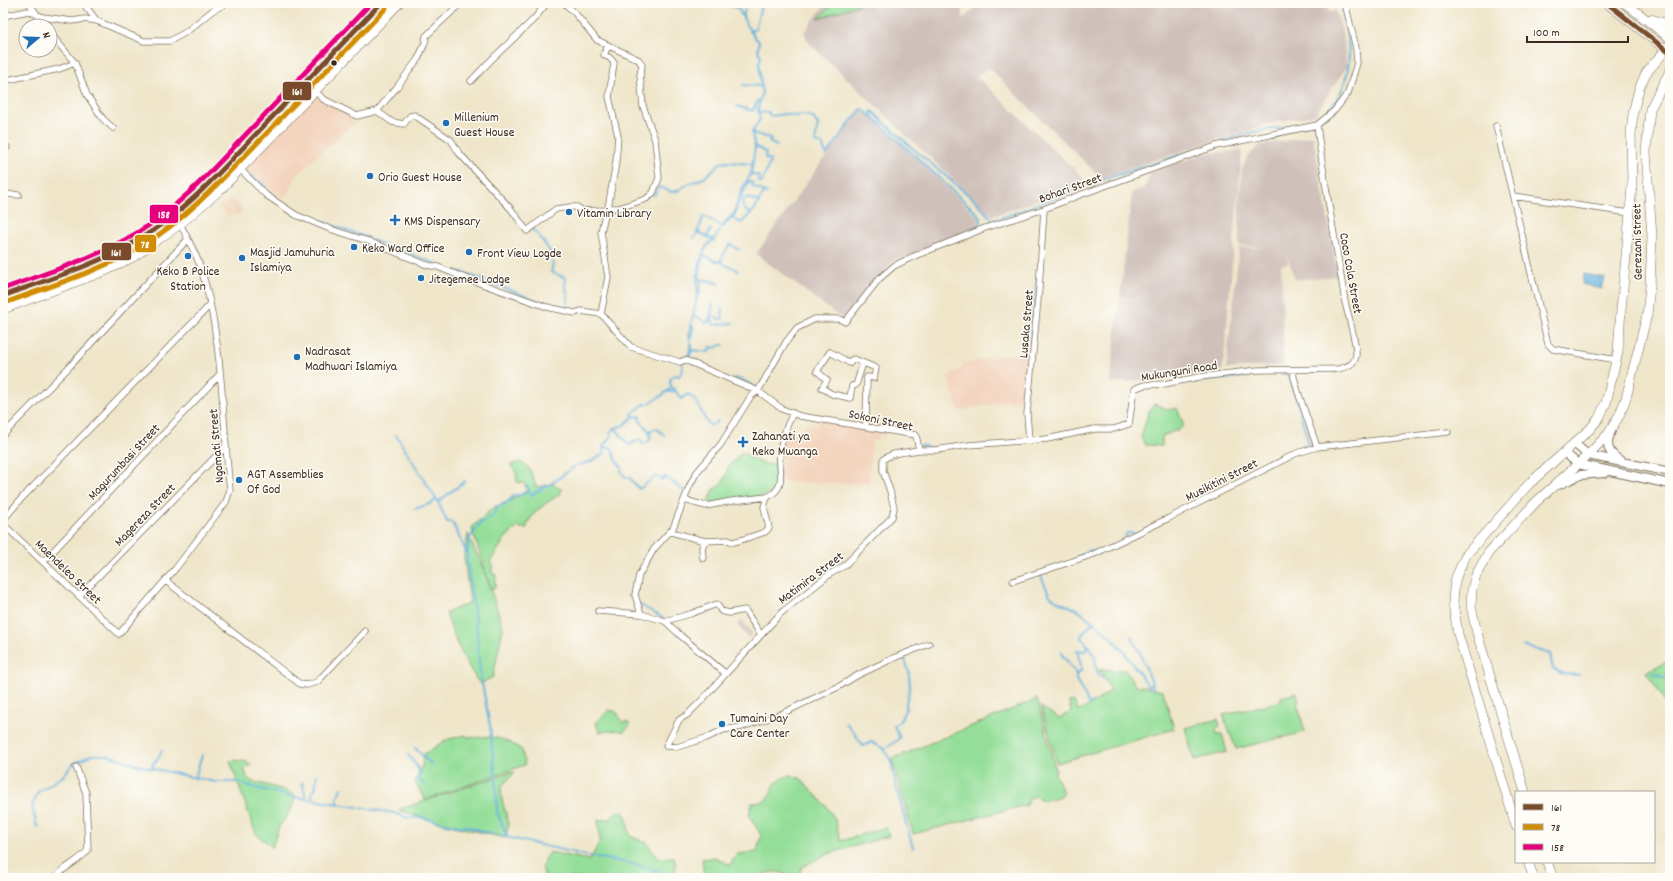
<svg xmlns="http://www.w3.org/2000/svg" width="1673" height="881" viewBox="0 0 1673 881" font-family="Dekko,sans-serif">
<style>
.built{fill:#f3d4be}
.industrial{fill:#cfc0ba}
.green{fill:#94de99;stroke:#68845c}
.water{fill:#65b1de;stroke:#506e7e}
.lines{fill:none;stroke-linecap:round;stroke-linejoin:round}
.stream{stroke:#65b1de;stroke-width:2}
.minor-casing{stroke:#7a6c5a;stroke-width:7}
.secondary-casing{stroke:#7a6c5a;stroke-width:10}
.primary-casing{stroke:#7a6c5a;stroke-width:10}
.trunk-casing{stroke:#7a6c5a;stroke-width:10}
.minor{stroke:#fff;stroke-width:5.5}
.secondary{stroke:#fff;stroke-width:8}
.primary{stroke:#fff;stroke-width:9}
.trunk{stroke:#fff;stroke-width:9}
.bus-1-casing{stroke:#fdfcf7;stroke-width:8}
.bus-2-casing{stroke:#fdfcf7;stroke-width:8}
.bus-3-casing{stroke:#fdfcf7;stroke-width:8}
.bus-1{stroke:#7a4b2a;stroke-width:5}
.bus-2{stroke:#d18d06;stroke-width:5}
.bus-3{stroke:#e5007d;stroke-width:5}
.bus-dot{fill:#3b2a1e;stroke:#fdfcf7;stroke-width:1.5}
.poi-dot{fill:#1f6fb2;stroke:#fdfcf7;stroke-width:1.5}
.labels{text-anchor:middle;stroke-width:3;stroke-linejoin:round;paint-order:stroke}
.poi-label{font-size:13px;fill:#3b2a1e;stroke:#fdfcf7;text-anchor:start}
.street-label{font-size:13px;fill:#3b2a1e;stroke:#fdfcf7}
.line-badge{stroke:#fdfcf7;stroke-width:1.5}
.badge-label{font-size:11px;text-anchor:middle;font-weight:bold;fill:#fff}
</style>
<rect width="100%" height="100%" fill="#fdfcf7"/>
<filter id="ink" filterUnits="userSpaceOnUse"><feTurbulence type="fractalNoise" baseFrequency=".025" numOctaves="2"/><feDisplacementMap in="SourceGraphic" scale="8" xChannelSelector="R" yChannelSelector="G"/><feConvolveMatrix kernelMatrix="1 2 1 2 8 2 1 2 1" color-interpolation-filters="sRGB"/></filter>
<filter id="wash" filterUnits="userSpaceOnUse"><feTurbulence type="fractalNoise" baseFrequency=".012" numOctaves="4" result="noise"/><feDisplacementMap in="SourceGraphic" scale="16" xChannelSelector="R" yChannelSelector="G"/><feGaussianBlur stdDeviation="0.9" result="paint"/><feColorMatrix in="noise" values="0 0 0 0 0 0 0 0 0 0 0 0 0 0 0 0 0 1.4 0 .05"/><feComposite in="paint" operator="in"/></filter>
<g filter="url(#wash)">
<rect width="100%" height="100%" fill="#efe6ca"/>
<path class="built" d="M315 94 350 116 354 123 298 174 284 200 244 166Z
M232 199 243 209 238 216 226 204Z
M223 203 233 213 230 217 218 207Z
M1027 351 1024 398 959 411 947 376 962 368V364Z
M820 419 880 429 878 440H872L869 484 781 482 782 447 786 433 802 440 804 424 818 425Z"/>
<path class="industrial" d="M826 3H963V19L981 3H1326L1330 12 1335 10 1338 17 1344 41 1346 67 1315 115 1275 122 1148 162 1102 179 989 68 976 76 1084 178V184L992 216 808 42 804 32Z
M861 107 979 218 976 226 915 254 894 260 845 321 756 254Z
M1313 136 1338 276 1295 280 1287 255 1288 264 1281 265 1284 365 1226 369 1239 248 1270 247 1239 246V200L1242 170 1247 157 1260 145Z
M1242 150 1223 370 1177 377 1110 383 1120 298 1138 300 1139 296 1161 298 1211 308 1161 298 1138 296 1137 299 1120 297 1132 192 1144 189 1152 171 1204 154Z
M742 620 753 634 748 638 737 624Z"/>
<path class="green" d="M833 3H863L818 19Z
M1155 403C1162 408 1169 411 1177 408L1184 425 1180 429 1162 436V446L1145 445 1141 437 1148 413Z
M742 452C753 459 762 467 777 464 781 475 779 482 774 491L759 497 707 505 714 489 719 486 725 478 728 467Z
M520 462C531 465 533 478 536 487L554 484 561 489 560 494C547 503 530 512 526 529L518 527 506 537 490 562 492 564V573L496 575 495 588 492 591 472 530 473 526 494 507 514 499 527 490 524 483 517 482 516 471 510 465Z
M468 534 488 581 503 628 493 677 480 684C463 660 455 641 446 613L470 603 464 557Z
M1670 660V709L1646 672Z
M1099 670H1125L1136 686H1146L1147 688 1163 691 1174 729 1057 763 1041 707 1059 718 1071 712 1069 702 1074 701 1078 711C1087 708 1103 697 1111 690Z
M1297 693 1299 702H1297L1305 732 1236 749 1223 715 1281 701V697Z
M1037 699 1056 770 1055 771 1056 779H1058L1063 793 1061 796 1043 801 1036 796 1030 798 1027 805 913 834 892 759Z
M609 710 617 712 622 722H628L630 725 624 732C617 729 607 732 599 732L596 723Z
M1218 719 1220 727 1216 729 1217 735 1222 734 1227 752 1194 760 1185 728Z
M465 735C471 740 482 736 490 737 503 738 512 743 522 750L525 765 425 800 415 782 422 766 424 754 446 740Z
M235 760 247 762 252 765 244 768 247 777 251 781 285 790 296 796 291 810 279 827 272 847 256 834 230 761Z
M515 772 501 787 502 800 509 824 505 838 445 824 398 810 508 773Z
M790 775 800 778 827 807 835 819 841 841 886 827 889 836 825 855 802 867 798 878C789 878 786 874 779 872 772 871 762 875 755 878H704L702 859 715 857 730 865 737 854 757 852 761 835 749 815 752 803C772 802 767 796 776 783 779 779 786 777 790 775Z
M622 811 626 816 630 836 647 843 657 858 674 857 676 866 673 878H545L542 866 549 852 590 860 600 841 598 820 610 819 616 812Z"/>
<path class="water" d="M1584 274 1605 278 1602 289 1582 284Z"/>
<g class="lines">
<path class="stream" d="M723 3 725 5 738 8 750 31
M743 17 745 9
M743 85 762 86
M737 106 753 111 758 100
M758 113 769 112V115L772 116 785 114 795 116 806 115 813 118 818 124 815 142 822 144 826 154 832 148 851 121 862 109 875 119 978 214 981 220 979 225 968 232
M871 117 872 111 910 146 978 203 993 221 1105 179 1199 149
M753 133 770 138 771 139 769 142 777 146
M1221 142C1230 139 1240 135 1250 133 1270 128 1291 128 1311 123 1319 120 1327 113 1332 106 1356 76 1350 38 1341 3
M751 174 759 176 758 181 762 182 770 162V160L765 158 766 153 759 148 755 147
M251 176 263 185 273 197
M748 181 753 183 752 186 767 193
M660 187 672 192 677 191 688 184 704 178 720 163 727 162 752 164
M654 195 659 187
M738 203 748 183
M742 204 746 211 751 213 755 209 764 192
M742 205 744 199 748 198 759 202
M288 207 328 224 368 238
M732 218 741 223 751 213
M723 227 735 214 737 207
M531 230 533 229C540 237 553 252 553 262 553 265 552 269 551 272L566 278 565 284 568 296 567 307
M697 233 704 216 723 227
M707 237 711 229
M694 238 698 232 714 240
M372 240 437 264
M702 255 719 262 721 261 725 265 734 268 738 271
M720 261 730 244 739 250
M456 272H462L541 302C550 302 557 307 567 307L569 311
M699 279 702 258
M702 279 711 281 719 284
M3 291 9 289
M699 294 701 279
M694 315 707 323 710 317 709 321H711L712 318 713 325 733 323
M710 318 713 304
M712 318 717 317 718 319H722L723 309
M691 339 693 326
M1031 347 1032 321 1038 270
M692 350 709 352 710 347 715 348 720 345H724
M689 357 692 350V345
M675 358 684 359
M688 359 691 344 689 335 698 292 697 281 698 270 702 255 708 244 714 240 725 222 734 214 742 189 751 174 755 147 752 133 760 119 758 109 762 93 759 64 761 56 758 51 759 42 750 31 755 29 762 3
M1282 371 1290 378 1309 443 1285 456
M734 378 745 381 755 387
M1189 382 1240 377 1266 372
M1163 387 1173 385
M671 388H673L682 399 688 394C702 402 699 416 711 426L718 421
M667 391 668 392 675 391
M633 416 634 417 640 416 639 419 649 431 651 430
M615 428 629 445 640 439 643 444 649 441 651 437 649 433 656 428
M656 428 664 435
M396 435 438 502 465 481
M920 445 931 448
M604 449 606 447 612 448 616 460 622 468 621 471 626 478 629 477 639 489 656 476 662 480 665 477 686 492
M578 465 590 462 605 453 603 446 612 436 610 433 615 428 624 425 633 417 632 414 644 404 646 405 660 397 671 388 670 380 674 375 679 376 683 370 682 365 683 363
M1252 474 1256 469 1265 466
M415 509 432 503 435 500 438 502 447 522H452L467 553
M1125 537 1127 533H1134
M1077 557 1085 554 1088 550 1095 552
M1040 574 1050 596 1061 603 1076 609 1101 628 1122 649 1149 687 1152 683 1153 689
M639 604 663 618
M1092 621 1093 622 1081 636 1087 645 1086 651 1077 650 1082 669 1076 675V679L1089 704 1092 702
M1131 636 1139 651 1152 683
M1088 646 1094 654 1098 675 1106 680
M1523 646 1550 654 1553 669 1563 674 1579 675
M1062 652 1063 658 1066 659 1071 668 1074 669 1076 675
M1653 673 1670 680
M846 723 855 734 863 746 871 742 883 748 891 761 897 790 913 848
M415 748 431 764
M883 748 885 749 900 738 894 726 900 721 906 708V703L910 687 909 673 904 656
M408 755 416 765 420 774 417 779 424 784
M155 769 152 765 159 757 162 750
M195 778 202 755
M302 782 306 798
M314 798 311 794 312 791 315 790 317 775
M339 804 337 798 341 788
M37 827 32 806 38 792 63 776 72 765 91 755H107L141 766 215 782H237L256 788 295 797 394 813 408 818 419 817 462 827 466 826 482 831C517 840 553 848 589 856 616 862 644 862 668 878
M507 836 497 812 496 782 490 726 480 672 477 633 467 561 469 539 481 522 485 521 494 514 497 507 506 503 515 495H521L529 491 527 486 531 496C538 489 547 487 555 481 562 476 568 471 575 466"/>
</g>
</g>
<g filter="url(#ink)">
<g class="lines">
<defs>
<path id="minor" d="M29 3 45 26
M83 3 97 21
M564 3 574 12 597 40 639 60 642 65 640 75 643 106 655 140 659 178 653 193 646 199 619 208H608
M3 16 28 11 43 17 72 21 85 19 97 21 144 41H170L186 32 212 11 227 3
M50 33 75 63 87 95 103 119 113 128
M3 81 59 69 75 63
M471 81 490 61 534 19 547 3
M318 94 323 99 357 116 377 111 397 87 418 59 425 43 426 36 461 3
M377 111 392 122 404 124 410 116 414 115 451 140 459 153 511 209 527 231 556 209 570 207H577L583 211 606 210
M1496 126 1548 344 1553 349 1617 360
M3 148 7 147
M240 169 266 195 296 215 330 229 368 241 427 265 438 267 465 278 547 307 575 313 581 311 601 314 631 347 680 362 685 360 758 391 782 409 800 416 916 435 919 450H936L969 445 1047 439 1095 429H1114L1129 424 1134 389 1144 385 1164 384 1199 377 1258 370 1338 369C1346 367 1355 365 1356 355 1357 344 1348 315 1345 302 1336 242 1324 184 1317 125
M3 194 19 195
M1513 196 1630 213
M601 314 608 277 601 232 606 210 608 208 616 162 618 136 609 97 614 63 610 58 604 55 608 46
M863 363 856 385 852 386 850 398 832 394 822 388 827 380 817 371 830 352 850 363 851 360 854 359 876 368 874 378 867 377 866 426
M1292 370 1298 392 1317 447
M3 435 71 365 188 239
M1029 440 1027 414 1039 289 1044 209
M919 450C908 452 891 452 883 460V471L890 491 894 508 892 517 844 566 830 574 781 613 702 700 687 715 679 720 666 746 677 747 706 738 723 730 742 727 781 714 838 687 858 675 896 657 929 644
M684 500 706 506 732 501 767 497
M3 520 21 499 210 305
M3 524 119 634 176 568 226 502 230 490C222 419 223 336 201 269 196 253 188 239 180 224
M671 532 705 541
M703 558 702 548 705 541 728 540 733 542 741 540 765 532 769 528 764 507 767 497C788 488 778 471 780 453 781 440 787 425 793 413
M43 562 220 374
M166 581 300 684 307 685 317 682 365 631
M1013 581 1094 554 1169 518 1297 453 1317 447 1448 432
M79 596 225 447
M598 611 641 614 665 621 681 636 725 673
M641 614 635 595 639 575 654 549 673 528 690 485 697 472 721 444 751 396 758 391 786 342 797 328 815 319H840L845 322 879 279 894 266 912 257 985 228 1044 209 1077 196 1216 146 1317 125 1335 110 1348 93 1357 63 1356 48 1345 3
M665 621 690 614 717 604 721 611 729 613 745 610 761 635
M55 878C64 866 79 862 88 850L86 793 76 767"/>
<path id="secondary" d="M1611 431C1605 446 1608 453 1621 461
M1575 444 1588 455 1670 472
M1565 453 1578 464 1670 484
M1558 485 1580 475 1605 473"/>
<path id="primary" d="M3 296C44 280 88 267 128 246 160 229 188 204 214 178L381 3
M3 309 107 270 133 257 180 224 221 189 399 3"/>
<path id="trunk" d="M1607 3 1669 52
M1625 3 1670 38
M1651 19 1670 25
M1525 792 1477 633 1471 606 1472 589 1476 575 1489 552 1536 502 1588 455 1609 433 1620 414 1626 398 1647 315 1650 286 1652 236 1646 152 1650 109 1670 71
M1516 826 1458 634 1453 603 1454 588 1456 577 1466 555 1529 484 1590 429 1599 418 1606 403 1618 352 1621 310 1630 213 1632 184 1631 134 1633 113 1639 89 1646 73 1670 45
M1528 862 1534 878
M1547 862 1553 878"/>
</defs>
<use href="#minor" class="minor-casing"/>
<use href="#secondary" class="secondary-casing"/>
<use href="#primary" class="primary-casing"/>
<use href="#trunk" class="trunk-casing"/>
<use href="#minor" class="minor"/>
<use href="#secondary" class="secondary"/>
<use href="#primary" class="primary"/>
<use href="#trunk" class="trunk"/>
<defs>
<path id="bus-1" d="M1607 3 1670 53
M3 296C49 279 97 265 140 239 185 212 220 172 256 134 298 90 339 47 381 3"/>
<path id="bus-2" d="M5 303C52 285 102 271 145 244 190 216 226 175 263 137 304 94 345 51 386 8"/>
<path id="bus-3" d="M3 289C48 272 96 258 137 233 181 206 215 167 250 130 291 87 331 45 371 3"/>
</defs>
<use href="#bus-1" class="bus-1-casing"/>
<use href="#bus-2" class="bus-2-casing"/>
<use href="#bus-3" class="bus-3-casing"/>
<use href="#bus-1" class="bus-1"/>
<use href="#bus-2" class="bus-2"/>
<use href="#bus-3" class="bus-3"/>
</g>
</g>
<circle class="bus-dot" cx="334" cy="63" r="3.5"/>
<g class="poi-dot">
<circle cx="446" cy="123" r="4"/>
<circle cx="370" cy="176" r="4"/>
<circle cx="569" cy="212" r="4"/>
<path d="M393 214h4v4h4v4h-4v4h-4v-4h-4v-4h4z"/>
<circle cx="354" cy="247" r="4"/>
<circle cx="469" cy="252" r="4"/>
<circle cx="188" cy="256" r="4"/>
<circle cx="242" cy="258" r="4"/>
<circle cx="421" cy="278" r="4"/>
<circle cx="297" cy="357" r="4"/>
<path d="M741 436h4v4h4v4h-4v4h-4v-4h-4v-4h4z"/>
<circle cx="239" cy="480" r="4"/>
<circle cx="722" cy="724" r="4"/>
</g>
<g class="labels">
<g class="poi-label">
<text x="454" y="121">Millenium<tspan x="454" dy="15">Guest House</tspan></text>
<text x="378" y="181">Orio Guest House</text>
<text x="577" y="217">Vitamin Library</text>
<text x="404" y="225">KMS Dispensary</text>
<text x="362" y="252">Keko Ward Office</text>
<text x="250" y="256">Masjid Jamuhuria<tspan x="250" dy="15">Islamiya</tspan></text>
<text x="477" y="257">Front View Logde</text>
<text x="188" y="275" text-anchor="middle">Keko B Police<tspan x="188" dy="15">Station</tspan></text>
<text x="429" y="283">Jitegemee Lodge</text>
<text x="305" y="355">Nadrasat<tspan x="305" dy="15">Madhwari Islamiya</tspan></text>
<text x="752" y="440">Zahanati ya<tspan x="752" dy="15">Keko Mwanga</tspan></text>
<text x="247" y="478">AGT Assemblies<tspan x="247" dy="15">Of God</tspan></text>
<text x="730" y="722">Tumaini Day<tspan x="730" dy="15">Care Center</tspan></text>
</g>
<g class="street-label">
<text transform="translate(1070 187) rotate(-20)" y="5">Bohari Street</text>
<text transform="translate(1636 242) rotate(-91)" y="5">Gerezani Street</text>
<text transform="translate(1352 273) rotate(80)" y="5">Coco Cola Street</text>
<text transform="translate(1025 324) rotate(-85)" y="5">Lusaka Street</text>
<text transform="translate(1179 370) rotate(-9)" y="5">Mukunguni Road</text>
<text transform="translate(881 419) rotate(12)" y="5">Sokoni Street</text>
<text transform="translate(215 446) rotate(-95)" y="5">Ngomati Street</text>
<text transform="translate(123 461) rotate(-47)" y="5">Magurumbasi Street</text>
<text transform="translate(1221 479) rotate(-27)" y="5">Musikitini Street</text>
<text transform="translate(144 514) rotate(-46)" y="5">Magereza Street</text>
<text transform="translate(69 571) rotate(44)" y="5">Maendeleo Street</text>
<text transform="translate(810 577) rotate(-37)" y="5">Matimira Street</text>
</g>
</g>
<g class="line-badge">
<rect x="282" y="81" width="30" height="20" rx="4" fill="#7a4b2a"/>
<rect x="149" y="204" width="30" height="20" rx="4" fill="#e5007d"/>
<rect x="134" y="234" width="23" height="19" rx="4" fill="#d18d06"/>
<rect x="101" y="242" width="31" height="19" rx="4" fill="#7a4b2a"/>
</g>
<g class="badge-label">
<text x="297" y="95">161</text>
<text x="164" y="218">158</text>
<text x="145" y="248">78</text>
<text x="116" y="256">161</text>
</g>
<rect width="1673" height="881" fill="none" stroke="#fdfcf7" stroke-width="16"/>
<rect x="1515" y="791" width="140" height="72" fill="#fdfcf7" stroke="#afa8a0"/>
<rect x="1523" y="804" width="20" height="6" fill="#7a4b2a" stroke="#afa8a0"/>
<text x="1551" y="811" font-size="12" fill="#3b2a1e">161</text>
<rect x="1523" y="824" width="20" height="6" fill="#d18d06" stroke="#afa8a0"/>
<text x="1551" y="831" font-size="12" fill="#3b2a1e">78</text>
<rect x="1523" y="844" width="20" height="6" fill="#e5007d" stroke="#afa8a0"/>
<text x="1551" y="851" font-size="12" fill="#3b2a1e">158</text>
<g transform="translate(38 38) rotate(71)"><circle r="19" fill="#fdfcf7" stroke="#afa8a0"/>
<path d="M0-3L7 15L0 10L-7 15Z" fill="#1f6fb2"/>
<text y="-6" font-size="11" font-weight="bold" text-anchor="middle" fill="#3b2a1e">N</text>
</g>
<path d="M1527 36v6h101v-6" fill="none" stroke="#3b2a1e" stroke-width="2"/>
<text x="1533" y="36" font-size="12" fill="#3b2a1e" stroke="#fdfcf7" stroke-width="3" paint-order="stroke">100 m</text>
</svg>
